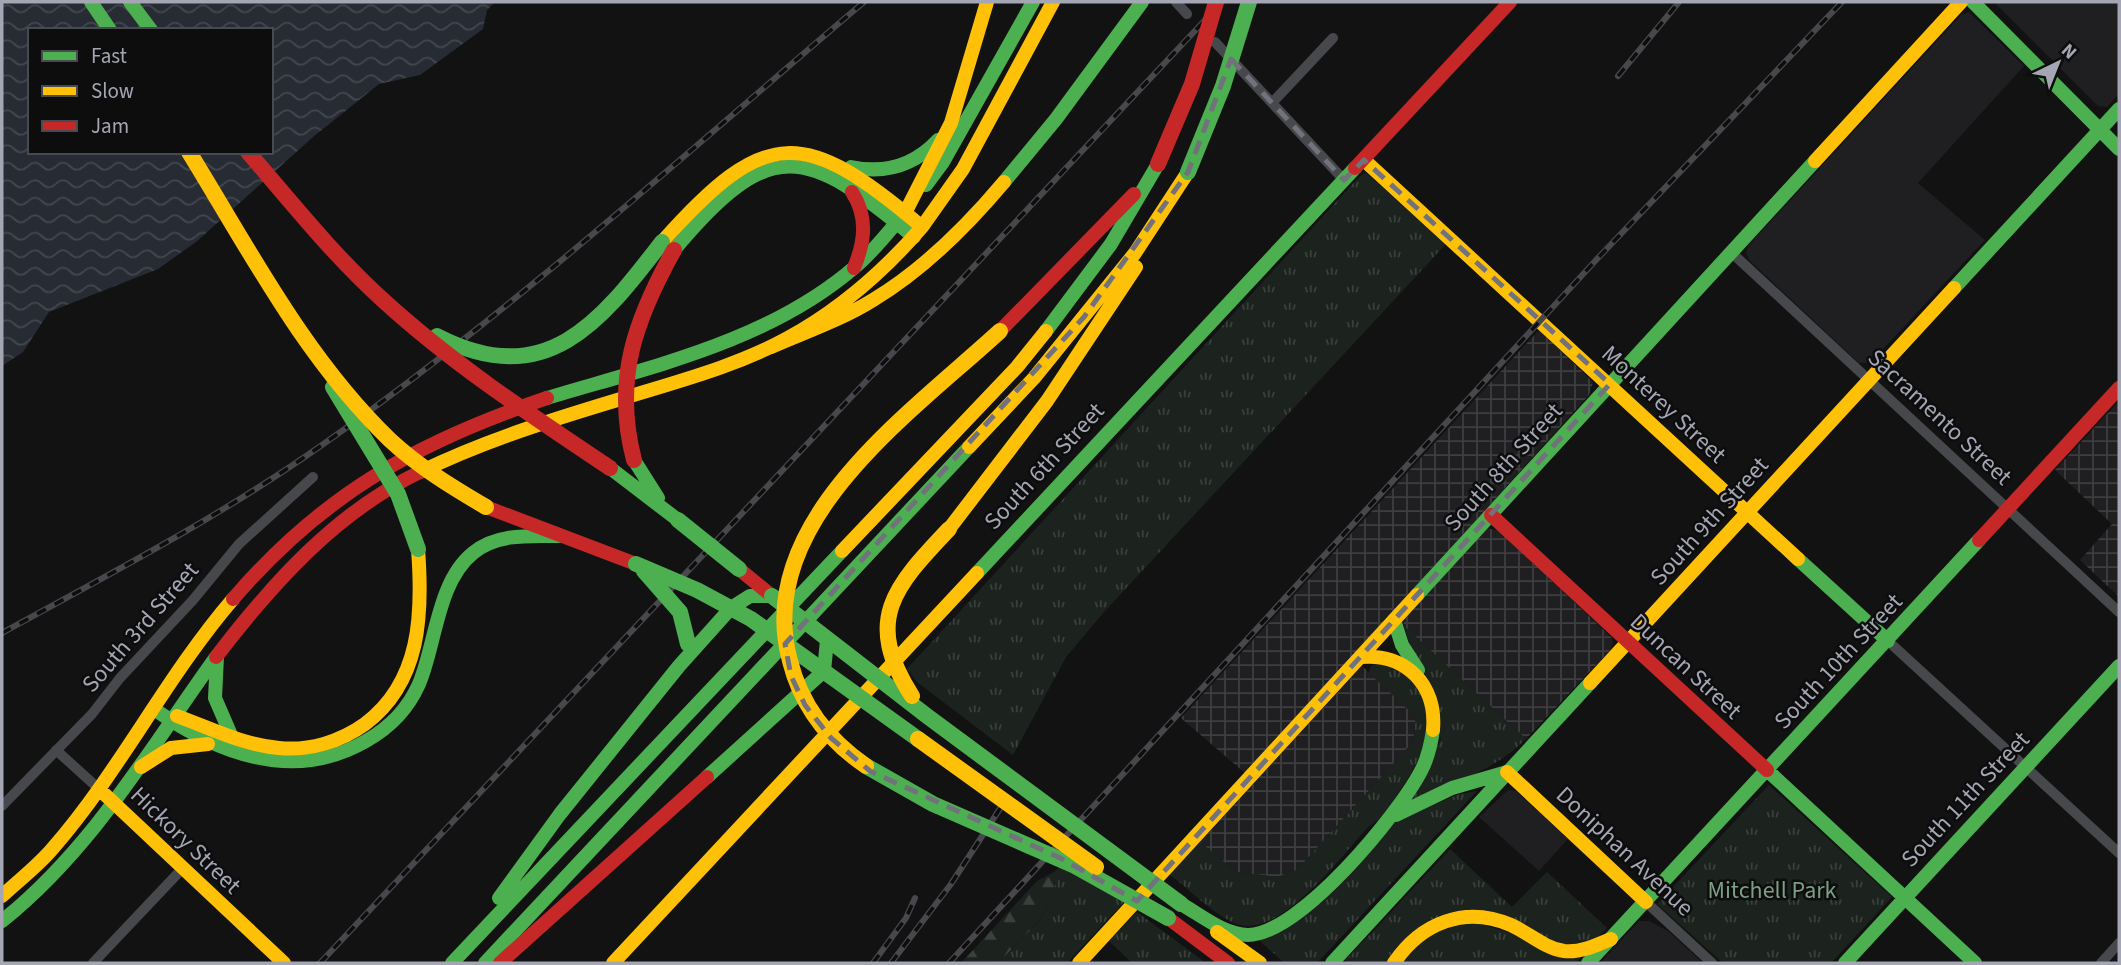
<svg xmlns="http://www.w3.org/2000/svg" width="2121" height="965" viewBox="0 0 2121 965" font-family="'Source Sans 3',sans-serif">
<style>
.built{fill:#1f1f21}
.industrial{fill:url(#industrial-grid)}
.grass{fill:url(#grass-tufts)}
.forest{fill:url(#forest-firs)}
.water{fill:url(#water-waves);fill-rule:evenodd}
.lines{fill:none;stroke-linecap:round;stroke-linejoin:round}
.street{stroke:#47484b;stroke-width:10}
.fast{stroke:#4caf50;stroke-width:14}
.slow{stroke:#ffc107;stroke-width:14}
.jam{stroke:#c62828;stroke-width:14}
.rail-casing{stroke:#48484c;stroke-width:6}
.rail{stroke:#0d0d0e;stroke-width:3.5;stroke-dasharray:10;stroke-linecap:butt}
.fast-bridge{stroke:#4caf50;stroke-width:16}
.slow-bridge{stroke:#ffc107;stroke-width:16}
.jam-bridge{stroke:#c62828;stroke-width:16}
.marked{fill:none;stroke:#71727b;stroke-width:5;stroke-dasharray:14 9;stroke-linejoin:round}
.labels{text-anchor:middle;stroke-width:5;stroke-linejoin:round;paint-order:stroke}
.street-label{font-size:24px;fill:#a4a6b3;stroke:#0d0d0e}
.park-label{font-size:24px;fill:#7c9e84;stroke:#0d0d0e}
</style>
<defs>
<pattern id="industrial-grid" width="8" height="8" patternUnits="userSpaceOnUse" patternTransform="scale(1.75)"><rect width="8" height="8" fill="#1f1f21"/><path d="M0 4h8M4 0v8" fill="none" stroke="#3d3d3f"/></pattern>
<pattern id="grass-tufts" width="24" height="20" patternUnits="userSpaceOnUse" patternTransform="scale(1.75)"><rect width="24" height="20" fill="#1c231e"/><path d="M3 7l-1-3M5 7V3M7 7l1-3M15 17l-1-3M17 17v-4M19 17l1-3" fill="none" stroke="#3a403c"/></pattern>
<pattern id="forest-firs" width="22" height="20" patternUnits="userSpaceOnUse" patternTransform="scale(1.75)"><rect width="22" height="20" fill="#1c231e"/><path d="M5 1l3.5 6h-7zM16 11l3.5 6h-7z" fill="#3a403c"/></pattern>
<pattern id="water-waves" width="16" height="10" patternUnits="userSpaceOnUse" patternTransform="scale(1.75)"><rect width="16" height="10" fill="#272b33"/><path d="M0 5q4-4 8 0t8 0" fill="none" stroke="#43474e"/></pattern>
</defs>
<rect width="100%" height="100%" fill="#121213"/>
<path class="built" d="M1994 2H2119V94L2107 107 2098 106Z
M1969 12 2024 66 1918 183 1985 240 1870 363H1859L1749 260 1746 252 1748 246 1961 15Z
M1508 790 1516 791 1568 839 1539 871 1479 817Z
M1639 921H1649L1668 931 1703 963H1600Z"/>
<path class="industrial" d="M1539 330 1593 382 1589 395 1246 774 1181 718Z
M2119 401V597L2080 560 2112 524 2055 470Z
M1487 528 1499 531 1612 638 1613 643 1611 649 1526 739 1404 626 1403 619Z
M1362 666 1416 717 1413 742 1297 870 1278 877 1236 872 1200 842Z"/>
<path class="grass" d="M1366 173 1446 244 1104 612 1066 657 1013 755 917 682 907 669 1359 177Z
M1404 626 1526 739C1493 772 1448 785 1406 802L1441 739Z
M1376 663C1390 663 1394 667 1405 675 1446 707 1425 755 1400 790 1391 804 1383 818 1368 827 1343 854 1278 943 1234 923 1211 912 1190 890 1169 874L1200 842 1236 872 1278 877 1297 870 1413 742 1416 717 1369 673 1370 667Z
M1769 785 1892 897 1831 963H1723L1657 904Z
M1477 791 1317 963H1284L1258 939 1401 818 1460 794Z
M1450 849 1512 907 1547 872 1607 928 1596 939 1568 946 1468 909 1389 963H1343Z
M1065 862 1124 902 1067 963H998C1020 940 1062 907 1054 872Z
M1137 912 1206 963H1132L1109 941Z
M1469 921 1584 954 1576 963H1402L1428 934Z"/>
<path class="forest" d="M1054 872C1062 906 1020 940 998 963H961L1037 881Z"/>
<path class="water" d="M2 2H495L487 10 483 29 420 75 379 84 313 137 196 242 158 269 49 312 23 352 2 366ZM30 30H271V152H30Z"/>
<g class="lines">
<path class="street" d="M1176 2 1187 14
M1215 42 1344 180
M1272 103 1333 38
M1732 253 2119 612
M1888 641 2119 853
M56 750 99 789
M2 806 92 714 120 678 193 600 239 544 313 477
M1646 902 1712 963
M93 963 182 869
M2101 963 2119 943"/>
<path class="fast" d="M91 2 110 30
M130 2 151 30
M1973 2 2119 149
M851 167C885 174 914 166 938 140
M1004 182 1056 119 1142 2
M926 185 943 162 1033 2
M674 250C770 135 806 147 914 237
M1954 288 2119 109
M1046 331 1111 244 1158 164
M547 398C653 366 770 341 856 266 873 252 888 232 903 215
M634 460 658 498
M610 468 678 520
M1798 559 1888 641
M977 573 1355 168
M1417 595 1815 161
M1394 620 1402 645 1418 670
M217 657 215 698 231 735
M154 709C218 754 293 783 366 741 389 728 408 709 419 684 436 644 437 582 473 553 497 533 531 536 560 536
M1767 770 1975 963
M707 777 824 671 827 640
M1396 815 1452 788 1507 772
M499 898 560 814 679 666 731 608 750 596H772
M1181 904C1201 915 1224 935 1248 935 1300 934 1398 815 1421 771 1428 758 1431 744 1433 730
M2 921C93 848 149 750 216 657
M452 963 842 551
M485 963 969 447
M1332 963 1590 683
M1588 963 1979 540
M1845 963 2119 666"/>
<path class="slow" d="M1364 160 1798 559
M1815 161 1961 2
M905 213 951 123 987 2
M922 227 963 169 1053 2
M662 242C766 125 804 127 922 227
M771 347C805 332 841 320 873 300 923 270 967 226 1004 182
M969 447 1034 378 1135 253 1188 172
M420 472C486 440 554 419 624 398 679 381 737 366 788 338 839 310 884 271 922 227
M949 529 1047 401 1136 267
M842 551 1017 367 1046 331
M1361 657C1406 653 1437 685 1433 730
M1590 683 1954 288
M177 716C210 728 243 745 279 748 309 751 340 742 365 724 421 682 423 614 418 549
M141 767 171 748 208 744
M1507 772 1646 902
M99 789 284 963
M2 896C19 880 38 866 53 848 120 771 166 677 233 599
M1217 932 1260 963
M613 963 977 573
M1079 963 1417 595
M1394 963C1421 923 1465 905 1511 925 1529 933 1544 948 1564 951 1580 953 1597 945 1611 939"/>
<path class="jam" d="M1355 168 1510 2
M852 192C868 217 865 241 854 268
M1000 331 1134 194
M486 507 636 564
M1491 515 1767 770
M1979 540 2119 388
M739 569 772 596
M233 599C323 494 417 442 547 398
M216 657C272 584 336 512 420 472
M1168 918 1228 963
M500 963 707 777"/>
<defs>
<path id="rail" d="M1618 76 1679 2
M2 633C110 574 221 516 322 445 513 311 687 152 864 2
M320 963 1222 2
M873 963 906 918 915 898
M891 963 951 884 1001 807
M949 963 1597 259 1842 2"/>
</defs>
<use href="#rail" class="rail-casing"/>
<use href="#rail" class="rail"/>
<path class="fast-bridge" d="M1188 172 1223 86 1249 2
M437 336C546 392 600 323 662 242
M333 387 398 494 418 549
M678 520 739 569
M636 564 697 590 751 619 918 739
M644 571 680 612 688 644
M772 596 927 716 1181 904
M866 766 933 804 1075 866 1168 918"/>
<path class="slow-bridge" d="M189 152C250 251 305 358 390 440 419 467 452 487 486 507
M912 696C863 620 894 587 949 529
M918 739 1096 867
M866 766C828 740 801 705 790 661 752 523 911 413 1000 331"/>
<path class="jam-bridge" d="M248 152C292 203 334 256 384 301 453 364 532 416 610 468
M1158 164 1192 84 1216 2
M634 460C613 380 635 320 674 250"/>
</g>
<path class="marked" d="M1231 59 1344 180 1364 160 1610 384 1137 901 1062 859 870 771 831 738 805 705 791 676 785 644 1084 317 1188 172Z"/>
<g class="labels">
<g class="street-label">
<text transform="translate(1664 404) rotate(43)" y="8">Monterey Street</text>
<text transform="translate(1940 417) rotate(43)" y="8">Sacramento Street</text>
<text transform="translate(1044 466) rotate(-47)" y="8">South 6th Street</text>
<text transform="translate(1503 467) rotate(-48)" y="8">South 8th Street</text>
<text transform="translate(1709 521) rotate(-48)" y="8">South 9th Street</text>
<text transform="translate(140 627) rotate(-49)" y="8">South 3rd Street</text>
<text transform="translate(1838 661) rotate(-47)" y="8">South 10th Street</text>
<text transform="translate(1686 666) rotate(43)" y="8">Duncan Street</text>
<text transform="translate(1965 799) rotate(-47)" y="8">South 11th Street</text>
<text transform="translate(186 840) rotate(44)" y="8">Hickory Street</text>
<text transform="translate(1625 851) rotate(43)" y="8">Doniphan Avenue</text>
</g>
<g class="park-label">
<text x="1772" y="898">Mitchell Park</text>
</g>
</g>
<rect width="2121" height="965" fill="none" stroke="#a4a6b3" stroke-width="7"/>
<rect x="28" y="28" width="245" height="126" fill="#0d0d0e" stroke="#494a50" stroke-width="2"/>
<rect x="42" y="51" width="35" height="10" fill="#4caf50" stroke="#494a50" stroke-width="2"/>
<text x="91" y="63" font-size="21" fill="#a4a6b3">Fast</text>
<rect x="42" y="86" width="35" height="10" fill="#ffc107" stroke="#494a50" stroke-width="2"/>
<text x="91" y="98" font-size="21" fill="#a4a6b3">Slow</text>
<rect x="42" y="121" width="35" height="10" fill="#c62828" stroke="#494a50" stroke-width="2"/>
<text x="91" y="133" font-size="21" fill="#a4a6b3">Jam</text>
<g transform="translate(2058 63) rotate(43)" stroke="#0d0d0e" stroke-width="5" paint-order="stroke">
<path d="M0-5L12 26L0 18L-12 26Z" fill="#a4a6b3"/>
<text y="-10" font-size="19" font-weight="bold" text-anchor="middle" fill="#a4a6b3">N</text>
</g>
</svg>
